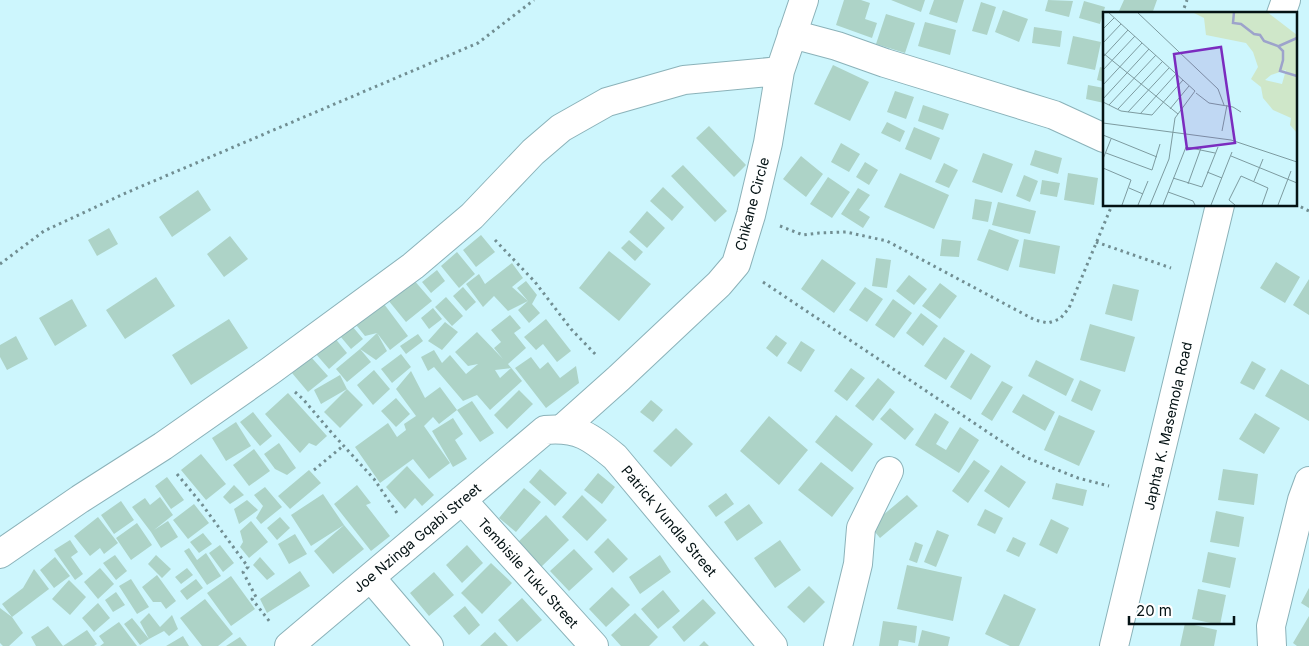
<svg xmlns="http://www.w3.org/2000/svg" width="1309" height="646" viewBox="0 0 1309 646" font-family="Inter,sans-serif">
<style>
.building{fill:#add3c7;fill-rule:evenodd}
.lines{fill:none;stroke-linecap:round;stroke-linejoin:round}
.minor-casing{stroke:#8bb2b9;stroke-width:30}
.major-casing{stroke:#8bb2b9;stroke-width:30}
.path{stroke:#718e92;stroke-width:3;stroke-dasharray:2.5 4;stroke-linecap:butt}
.minor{stroke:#fff;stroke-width:28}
.major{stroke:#fff;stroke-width:28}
.labels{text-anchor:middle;stroke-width:4;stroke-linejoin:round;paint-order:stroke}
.street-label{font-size:14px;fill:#041214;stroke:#fff}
.inset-river{fill:none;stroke:#9da3cb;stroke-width:2.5}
.inset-road{fill:none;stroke:#7d9ba0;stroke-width:1}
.view{fill:#7b2cbf;fill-opacity:0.15;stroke:#7b2cbf;stroke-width:2.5}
.inset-edge{fill:none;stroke:#041214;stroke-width:2.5}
</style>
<rect width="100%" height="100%" fill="#cdf6fd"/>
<path class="building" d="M844 0H861L870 3 865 19 877 23 872 38 836 25Z
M891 0H925L921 12Z
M934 0H964L957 23 929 14Z
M1048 0 1073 1 1069 17 1045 11Z
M1124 0H1157L1152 14H1125L1119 11Z
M1084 1 1105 7 1100 24 1079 18Z
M981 2 996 7 987 35 972 31Z
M1003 10 1028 19 1019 42 995 32Z
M886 14 915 23 905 53 876 44Z
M925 22 956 30 950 55 918 46Z
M1034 27 1062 31 1060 47 1032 43Z
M1073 36 1101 42 1095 70 1067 64Z
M833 65 869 82 850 121 814 104Z
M1100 67 1104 68V82L1097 80Z
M1088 85 1104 88V103L1086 99Z
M895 91 914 97 906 119 887 112Z
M923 105 949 114 943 130 918 121Z
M887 122 905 131 900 142 881 133Z
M709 126 746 165 734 177 696 138Z
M914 127 940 138 931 160 905 149Z
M841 143 860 154 849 172 831 162Z
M1035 150 1062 158 1058 174 1030 165Z
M983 153 1013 164 1002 193 972 182Z
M801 156 823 174 806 197 783 179Z
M865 162 878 170 869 185 856 177Z
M944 163 958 170 949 188 935 182Z
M683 165 727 211 715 222 671 176Z
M900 173 949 195 934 229 884 207Z
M1068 173 1098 178 1094 205 1064 200Z
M1024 175 1038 181 1030 202 1016 196Z
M828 177 850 192 832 218 810 204Z
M1042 180 1060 183 1057 197 1040 194Z
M663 187 684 207 672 221 650 201Z
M858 188 870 195 859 210 870 217 863 228 841 214Z
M198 190 211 210 172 237 159 217Z
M975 199 992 202 988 222 972 219Z
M998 202 1036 211 1030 234 992 225Z
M647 211 665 228 647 248 629 232Z
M109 228 118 244 97 256 88 240Z
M989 229 1019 240 1008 271 977 260Z
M481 235 495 252 476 267 463 250Z
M230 236 248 259 224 277 207 254Z
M942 239 961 241 959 257 940 256Z
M1024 239 1060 246 1055 274 1019 267Z
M629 240 643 252 635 261 621 248Z
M609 251 651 284 619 321 579 288Z
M457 252 475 274 459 288 441 266Z
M876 258 891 260 887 288 872 286Z
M822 259 856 283 834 313 801 289Z
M1276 262 1300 277 1285 303 1260 288Z
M512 263 523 278 512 287 528 301 517 288 526 281 537 295 532 304 540 313 529 323 518 310 528 301 508 311 494 296 483 307 466 284 479 274 485 284Z
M437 270 445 281 431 293 422 282Z
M909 275 927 289 914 305 896 291Z
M156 277 175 306 125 339 106 310Z
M413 279 432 301 406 322 388 300Z
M1309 279V315L1293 305Z
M940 283 957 296 940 319 922 306Z
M1113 284 1139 290 1132 321 1105 314Z
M463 287 476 302 466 311 453 296Z
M865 287 883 299 867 322 849 310Z
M446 297 463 316 452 326 435 307Z
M72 299 87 326 55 346 39 318Z
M893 299 912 313 894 338 875 325Z
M381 300 408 336 390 350 377 333 387 351 376 360 360 349 377 333 365 336 353 321Z
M433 308 442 319 429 329 421 318Z
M921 313 938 326 923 346 906 333Z
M510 315 521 328 514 333 526 348 508 364 522 381 490 410 477 395 463 401 434 367 428 371 421 357 434 350 442 363 450 355 466 374 478 364 468 366 455 352 477 332 503 359 494 348 501 342 491 330ZM511 368 500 378 495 370Z
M229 319 248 348 191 385 172 355Z
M546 319 571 351 557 362 543 344 536 350 524 337Z
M445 322 458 332 442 350 428 341Z
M1090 324 1135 337 1125 372 1080 360Z
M352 326 363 339 351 349 340 336Z
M418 334 423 341 406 354 400 346Z
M776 335 787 343 777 357 766 348Z
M16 336 28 359 7 370 0 357V345Z
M334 337 347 353 329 369 315 353Z
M944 337 965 351 946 380 924 366Z
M801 341 815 350 801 372 787 363Z
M360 349 371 362 347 382 336 369Z
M971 353 991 366 971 400 950 387Z
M401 354 411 367 392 383 381 369Z
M311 357 328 376 308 392 292 373Z
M531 357 540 369 548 362 560 378 576 366 579 383 546 408 515 368Z
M1036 360 1074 379 1066 396 1028 376Z
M1252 361 1266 369 1254 390 1240 383Z
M851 368 865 378 847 401 834 391Z
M1281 369 1309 385V421L1265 396Z
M374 370 390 389 373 405 357 385Z
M411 371 425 398 440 387 457 410 439 424 433 417 424 426 450 463 429 479 413 459 380 483 355 447 388 423 397 437 406 430 404 424 416 416 396 389Z
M340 375 347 389 363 405 340 428 324 412 347 389 321 404 314 390Z
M878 378 895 392 873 421 855 406Z
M1080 380 1101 390 1092 411 1071 401Z
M1002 381 1013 387 992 421 981 414Z
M519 390 533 404 507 429 494 415Z
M288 393 327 436 316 446 309 443 300 453 265 414Z
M1023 394 1055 412 1045 431 1012 412Z
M396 398 410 414 396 427 381 411Z
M651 400 663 410 653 422 640 412Z
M472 401 494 433 480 442 457 410Z
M890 408 914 429 905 440 880 419Z
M253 412 272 436 260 446 240 422Z
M935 413 949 422 936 444 946 450 960 427 979 440 959 473 915 445Z
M1255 413 1280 428 1264 454 1239 439Z
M836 415 873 444 852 472 815 442Z
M1059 415 1095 431 1079 466 1044 450Z
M769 416 808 450 779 485 740 451Z
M453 418 463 434 455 440 467 459 453 467 432 431Z
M236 422 251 446 226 461 212 438Z
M676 428 693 444 671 467 653 451Z
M279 443 296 468 287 475 275 469 264 454Z
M254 449 270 471 249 486 233 465Z
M201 454 226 484 206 500 181 470Z
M974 460 990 471 968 503 952 491Z
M821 462 854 488 832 517 798 490Z
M1001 465 1026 482 1009 508 984 491Z
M407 466 434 495 422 506 415 498 405 509 386 487Z
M540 469 567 493 555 506 529 482Z
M1223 469 1258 474 1254 505 1218 500Z
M309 470 321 483 290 509 278 496Z
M598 473 615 487 602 504 584 490Z
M167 477 184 500 171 509 155 486Z
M1056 483 1087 490 1083 506 1052 499Z
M234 485 244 495 230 504 223 497Z
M357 485 371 503 366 505 390 536 371 551 334 504Z
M265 487 282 507 261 524 256 518 263 506 254 495Z
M524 488 541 502 516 532 499 518Z
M726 493 734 504 716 517 708 506Z
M323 494 344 525 311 546 291 515Z
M582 495 607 520 587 541 562 517Z
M907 495 918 506 880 538 870 526Z
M160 497 173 515 154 530 168 521 178 537 161 548 151 532 132 507 145 498 150 505Z
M247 500 258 510 239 524 234 509Z
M121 501 134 520 114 534 101 515Z
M194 504 209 523 188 539 173 520Z
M749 504 763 523 737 541 724 522Z
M985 509 1003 518 995 534 977 525Z
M1216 511 1244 517 1239 547 1210 542Z
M546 515 569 540 540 568 517 543Z
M98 517 118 543 104 554 100 548 90 556 74 536Z
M280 517 290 528 277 540 267 528Z
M1051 519 1069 528 1057 554 1039 545Z
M251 521 268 542 249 558 240 547 243 542 240 531Z
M137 523 152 545 131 560 116 538Z
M344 525 364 549 333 574 314 551Z
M937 530 949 535 936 567 924 562Z
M203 533 212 544 199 553 190 542Z
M295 534 307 554 289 564 278 544Z
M1013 537 1026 543 1019 557 1006 551Z
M608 538 628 559 613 573 594 552Z
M70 540 78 552 71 557 83 574 75 580 54 550Z
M780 540 801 570 775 588 754 558Z
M915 542 923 545 917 563 909 560Z
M220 545 234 563 223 572 209 553Z
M467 545 483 563 462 583 446 565Z
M189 548 197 560 206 553 221 576 207 585 184 551Z
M574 549 593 569 569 591 550 571Z
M1208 552 1236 558 1230 588 1202 582Z
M115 555 127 571 116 580 103 563Z
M156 555 171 569 162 578 148 564Z
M660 555 671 572 640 594 629 577Z
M55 557 70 576 54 588 40 570Z
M260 557 275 574 267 580 253 565Z
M491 563 512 583 482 614 461 593Z
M907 565 962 577 953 621 897 609Z
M100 568 114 584 98 599 84 582Z
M187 568 193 575 181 584 175 577Z
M34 569 49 589 12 617 2 604 23 588Z
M300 571 310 586 267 613 260 599Z
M434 572 454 595 429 616 410 593Z
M157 575 176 601 166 609 161 602H153L142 587Z
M231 576 255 609 231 626 207 593Z
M131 579 149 607 137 614 119 586Z
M196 579 203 588 187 600 180 591Z
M69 580 86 597 70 615 52 599Z
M809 586 825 602 804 623 787 607Z
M612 587 630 605 606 627 589 609Z
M1309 588V608L1301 603Z
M1198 589 1226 595 1220 625 1192 619Z
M663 590 680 611 658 629 641 609Z
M116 592 125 605 113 612 105 600Z
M1004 594 1036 609 1019 646H1010L985 634Z
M522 598 542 620 517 642 498 620Z
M205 599 233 634 218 646H202L180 618Z
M703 599 716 613 684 642 672 627Z
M98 603 110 618 94 632 82 618Z
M465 606 480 625 469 635 453 616Z
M0 608 12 617 23 633 9 646H3L0 643Z
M149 613 160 627 172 615 178 629 169 636 164 631 149 639 140 622Z
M635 613 658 637 649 646H621L611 635Z
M1309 616V646H1297L1293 643Z
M132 618 149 639 140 645 124 624Z
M883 621 917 626 915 643 899 640 898 646H879Z
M119 622 137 646H100L104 643 99 636Z
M1185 623 1217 630 1214 646H1180Z
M48 626 63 646 87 630 97 644 94 646H36L31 637Z
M922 630 950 637 948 646H918Z
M495 632 508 646H480Z
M183 636 189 646H166Z
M240 637 247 646H226Z
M704 641 709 646H699Z"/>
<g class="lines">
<defs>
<path id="minor" d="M792 34 837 46 885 63 1054 115 1104 138
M563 428 619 378 719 284 736 264 751 215 768 143 780 71 804 0
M462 500 594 646
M0 554 80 499 163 446 270 371 413 266 472 216 533 152 561 128 607 102 684 80 780 71
M371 578 429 646
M289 646 545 430C578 427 591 437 615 457L773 646
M838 646 858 564 861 528 889 471
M1272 646 1271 626 1302 500 1309 481"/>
<path id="major" d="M1281 14 1286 0
M1114 646 1220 205"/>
</defs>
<use href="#minor" class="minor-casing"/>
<use href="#major" class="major-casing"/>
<path class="path" d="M1182 14 1187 0
M1295 204 1309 211
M780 226 803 235 819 233 846 232 887 241 1035 320 1048 323 1060 319 1069 308 1112 205
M495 240 535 282 571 329 596 355
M1096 242 1171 268
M0 264 44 231 128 192 478 43 534 0
M763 282 1025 457 1078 478 1109 486
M295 392 303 399 331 432 374 479 397 513
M314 470 343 446
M177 474 201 503 248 567 243 572 256 597 252 599 270 622"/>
<use href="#minor" class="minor"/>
<use href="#major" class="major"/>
</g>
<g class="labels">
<g class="street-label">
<text transform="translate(752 204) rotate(-75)" y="5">Chikane Circle</text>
<text transform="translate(1168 426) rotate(-77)" y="5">Japhta K. Masemola Road</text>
<text transform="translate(669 521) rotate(50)" y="5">Patrick Vundla Street</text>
<text transform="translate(417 538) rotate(-40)" y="5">Joe Nzinga Gqabi Street</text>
<text transform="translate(528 573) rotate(48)" y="5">Tembisile Tuku Street</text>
</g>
</g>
<g transform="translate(1103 12)">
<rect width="194" height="194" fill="#cdf6fd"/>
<path d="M89 0H164L194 23V121L187 113 188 106 170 98 160 86 158 75 148 67 155 55 150 40 143 31 103 23 101 6ZM183 58 179 72 162 68 168 63Z" fill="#cfe7c9" fill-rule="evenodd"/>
<path class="inset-river" d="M131 0 130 11 138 12 151 22 157 23 161 29 175 34 180 39V48L177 59 194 64M176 34 194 26"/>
<path class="inset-road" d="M5 0 92 79 72 106 66 147 47 193M34 0 115 77 121 93M0 17 11 6M0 31 18 12M0 41 75 102M0 45 25 18M0 58 32 24M0 73 39 31M93 81 106 91 130 95 138 100M0 87 46 37M0 90 18 99 49 103 80 68M6 93 53 43M15 97 59 50M67 97 86 74M25 100 66 56M37 102 73 62M0 111 128 128 194 150M119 119 124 93M0 123 54 145M3 141 49 158 57 132M128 144 194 171M0 147 8 127M0 156 28 168 19 193M104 160 119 166M70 166 99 175 115 135M151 169 160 147M85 172 98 136M26 176 40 182M65 180 90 189 92 193M35 193 45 169M60 193 83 135 112 141M108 193 129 140M132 193 126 188 138 164 165 176 159 193M175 193 188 159"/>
<path class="view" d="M118 35 132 131 84 137 71 42Z"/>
<rect width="194" height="194" class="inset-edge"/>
</g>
<path d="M1129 616v8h105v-8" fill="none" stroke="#041214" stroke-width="2.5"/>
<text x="1136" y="616" font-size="15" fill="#041214" stroke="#ffffff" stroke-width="4" paint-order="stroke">20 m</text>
</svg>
